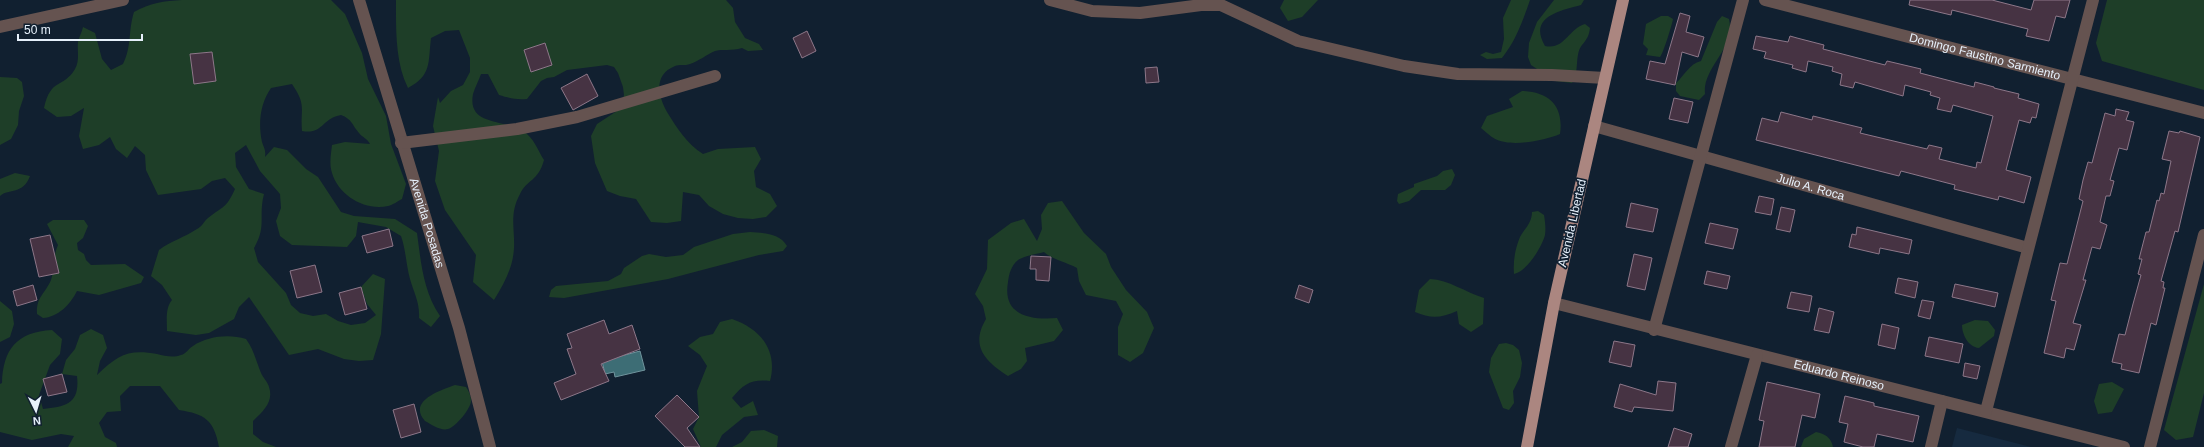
<svg xmlns="http://www.w3.org/2000/svg" width="2204" height="447" viewBox="0 0 2204 447" font-family="Helvetica,sans-serif">
<style>
.built{fill:#162a3f}
.green{fill:#1e3e28}
.water{fill:#3d6d75;stroke:#70949d}
.building{fill:#463343;stroke:#8d7789}
.lines{fill:none;stroke-linecap:round;stroke-linejoin:round}
.minor{stroke:#655350;stroke-width:12}
.major{stroke:#ab8680;stroke-width:12}
.labels{text-anchor:middle;stroke-width:3.5;stroke-linejoin:round;paint-order:stroke}
.street-label{font-size:12px;fill:#e6f0fb;stroke:#112030}
</style>
<rect width="100%" height="100%" fill="#112030"/>
<path class="built" d="M1957 428 2031 447H1952Z"/>
<path class="green" d="M182 0H331L345 14 362 53 368 79 386 116 391 144 406 184 402 199C398 201 393 205 388 206 365 211 339 196 332 173 329 164 331 154 332 145L345 142 370 144C367 138 363 138 359 133 352 125 352 119 341 115 322 118 323 135 302 131 300 108 307 106 292 84L271 88C260 104 258 123 262 142 264 148 266 150 265 157L274 147 287 150 306 169 318 177 341 212 354 216 395 219 417 233C421 262 423 291 440 316L431 327 419 318C420 303 414 293 410 279 406 265 406 250 401 236L386 227 358 222 356 236 347 247 292 245 280 236 276 221 281 208 280 194 260 171 246 145 235 153 236 167 249 189 264 194C258 217 267 226 254 248L258 262 286 293 291 305 300 313 313 316 326 314 338 321 351 325 365 323 376 315 367 304 361 287 373 274 385 279 381 334 373 360 359 361 344 359 318 349 289 355 249 297 239 307 234 319 209 333 196 335 167 331C167 321 165 308 172 300L162 285 151 276 159 250C171 241 185 237 197 229 202 227 204 221 208 218 223 206 226 209 235 189L225 178 212 181 201 189 158 195 146 170 145 155 135 146 127 158 116 149 110 137 99 145 83 149 79 136 84 108 71 116 57 117 44 108C51 77 63 89 75 69 80 61 77 50 78 42 79 37 82 32 83 27L95 33 102 59 111 70 123 64C132 46 128 31 134 12 150 3 164 1 182 0Z
M396 0H726L733 8 735 22 745 38 759 44 763 50 748 51 742 48C732 51 721 49 715 51 706 55 699 61 690 64 685 66 679 64 675 66 653 75 658 96 667 112 677 128 687 144 703 154L718 149 755 147 761 159 754 171 756 187 770 194 777 206 766 217 753 219 738 218 723 214 709 206 699 195 683 192 681 221 667 223 651 222 636 199 620 196 607 191 595 163 591 136 597 124 620 109 624 95 623 87 618 73 614 67 607 65 567 70 554 77 547 78 541 81 527 99C516 100 509 98 499 95L488 74H481C479 80 475 87 473 94 467 126 503 119 523 131 534 138 537 149 544 160 538 182 527 179 520 194 509 214 515 229 514 248 513 268 504 283 494 300L473 282 476 255 445 210 435 181 439 151 433 126 438 97 440 103 451 91 463 85 470 72V58L459 30 445 31 431 38C428 63 432 75 408 88 395 62 396 29 396 0Z
M1284 0H1318L1302 17 1288 21 1280 8Z
M1511 0H1530C1523 20 1516 41 1502 58L1487 59 1480 55 1486 52 1493 54 1501 52 1504 39 1503 18Z
M1554 0H1584L1581 5C1559 11 1528 17 1545 46 1565 50 1568 29 1585 24L1590 28C1589 36 1587 39 1582 45 1574 55 1580 73 1572 83L1555 81 1531 65 1528 57 1529 43 1537 22Z
M2107 0H2204V90L2102 61 2096 43Z
M1661 16H1668L1673 19C1672 25 1663 54 1660 57L1646 55 1648 49 1643 44 1646 24Z
M1722 16 1729 19C1736 49 1702 67 1705 94L1699 100 1680 96 1676 91V83C1685 75 1689 64 1701 61L1717 22Z
M0 77 17 78 22 82 24 96 19 111 18 125 11 139 0 145Z
M1522 91C1549 92 1564 106 1560 134 1546 140 1520 145 1505 142 1495 141 1488 134 1481 128L1487 116 1513 107 1509 99Z
M1452 169 1455 175 1451 185 1445 190H1421L1409 201 1399 204 1397 201 1398 194 1414 187V184L1437 176 1443 171Z
M15 173 30 176C23 195 9 188 0 196V179Z
M1062 201 1084 233 1106 254 1111 267 1126 290 1147 312 1154 328 1143 353 1130 362 1118 355V327L1123 314 1116 301 1086 295 1079 281 1077 268C1066 262 1053 260 1044 252 1037 254 1024 256 1018 260 1011 266 1009 274 1008 282 1002 316 1031 320 1057 318L1063 330 1054 341 1025 348 1027 361 1021 369 1008 376C985 361 970 346 986 319L983 306 975 294 987 269 988 240 1011 223 1024 219 1037 241 1042 229 1041 215 1048 203Z
M1538 211 1544 215C1545 221 1546 228 1545 235 1542 247 1527 271 1514 274 1513 261 1515 249 1520 237 1525 228 1532 223 1532 212Z
M53 220H84L88 226 83 238 77 243 78 250 84 254 86 260 91 265 125 264 144 277 141 283 99 295 77 291C70 305 58 317 43 318L37 314C36 297 45 294 51 280 55 268 53 256 58 245L47 224Z
M750 232C763 233 780 233 787 246L783 251 759 255 668 279 564 298 549 297 551 290 556 286 608 281 621 274 624 268 642 256 649 254 666 257 683 255 694 247 733 234Z
M1430 279C1449 280 1465 292 1484 298L1483 324 1471 332 1459 324 1457 311C1441 318 1431 319 1415 312L1419 290Z
M2204 284V393L2193 437 2176 440 2164 430Z
M0 301 12 311 14 324 10 337 0 342Z
M732 319C761 329 778 351 770 381 751 379 744 384 732 398L741 408 753 401 758 415 744 417 722 435 716 447H701L693 429 699 417 697 391 707 366 700 355 688 346 700 337 713 334 720 322Z
M1975 320 1988 321 1995 330 1994 336 1979 348C1968 347 1962 334 1962 325Z
M91 329 103 335 107 348 100 361 97 375C118 355 128 349 157 354 165 356 173 358 181 355 186 354 189 348 193 346 208 336 229 334 246 339 254 350 256 361 261 373 263 378 268 382 269 387 274 402 263 411 253 421V434L263 442 276 447H219C214 420 205 414 179 410L160 386H130L120 396 121 411 107 412 99 423 105 437 116 443 117 447H68L74 436 61 434 32 440 0 432V384L2 383C3 349 17 332 52 330L62 339 60 354 50 365 39 395 43 409C67 407 80 403 77 376L62 374 66 360 75 349 80 335Z
M1506 343 1513 345 1519 350 1522 363 1520 377 1513 391 1514 403 1509 410 1503 408 1489 372 1491 358 1499 344Z
M2112 382 2124 389 2112 412 2098 414 2094 401 2099 384Z
M455 385 466 387C469 391 471 396 471 401 471 408 456 427 448 429 441 431 432 425 425 421 407 401 441 390 455 385Z
M764 430 778 436 777 447H732L742 442 751 431Z
M1816 432C1825 434 1831 437 1833 447H1801L1804 439Z"/>
<path class="water" d="M640 351 645 370 615 377 614 372 605 374 602 361Z"/>
<path class="building" d="M1910 0H1992L2031 10 2034 0H2070L2065 18 2056 16 2049 41 2026 36 2028 29 1952 10 1951 15 1909 5Z
M1680 13 1690 16 1686 32 1704 37 1698 57 1682 52 1675 85 1646 79 1650 61 1665 64Z
M807 31 816 51 802 58 793 38Z
M1756 36 1788 42 1790 36 1797 38 1824 45 1823 49 1885 65 1887 61 1921 69 1920 73 1974 87 1975 82 1994 87V88L2019 94 2018 98 2039 104 2036 118 2032 117 2030 123 2019 120 2006 170 2031 177 2024 203 1999 196 1998 200 1954 189 1955 185 1901 171 1899 176 1756 140 1762 118 1778 122 1781 112 1812 120 1813 116 1862 128 1860 133 1927 149 1929 145 1942 148 1939 159 1976 168 1977 162 1981 163 1993 116 1953 105 1951 112 1937 109 1940 98 1930 95 1931 92 1905 85 1903 96 1855 82 1853 88 1840 85 1842 74 1832 71 1833 67 1808 61 1806 72 1792 68 1793 65 1764 58 1766 52 1753 49Z
M545 43 552 65 531 72 524 50Z
M212 52 216 81 194 84 190 54Z
M1157 67 1159 82 1146 83 1145 68Z
M587 74 598 96 573 110 561 88Z
M1674 98 1693 102 1688 123 1669 119Z
M2116 109 2129 112 2126 120 2134 122 2127 150 2119 148 2110 180 2114 181 2110 196H2106L2100 222 2107 225 2100 249 2092 247 2083 280H2086L2073 323 2081 325 2074 350 2066 348 2064 358 2044 353 2056 301 2051 300 2060 263 2067 264 2083 201 2079 199 2083 180 2088 162 2092 163 2105 113 2115 116Z
M2169 131 2179 133 2180 131 2200 137 2178 232 2175 231 2161 281 2164 282 2163 288H2165L2156 325 2151 323 2139 373 2121 369 2122 364 2112 362 2119 334 2125 335 2133 304 2141 275 2138 274 2142 259H2139L2146 232H2149L2157 200 2159 201 2161 193 2164 194 2171 161 2162 159Z
M1759 196 1774 199 1771 215 1755 212Z
M1631 203 1658 209 1653 232 1626 227Z
M1781 207 1795 210 1790 232 1776 229Z
M1710 223 1738 229 1733 249 1705 243Z
M1857 227 1912 240 1909 254 1880 248 1879 254 1849 247 1852 234 1856 235Z
M389 229 393 246 367 253 362 236Z
M50 235 59 273 39 277 30 239Z
M1634 254 1652 258 1645 290 1627 286Z
M1031 256 1051 257 1049 281 1036 280V269H1030Z
M315 265 322 292 297 298 290 271Z
M1707 271 1730 276 1727 289 1704 284Z
M1898 278 1918 282 1915 298 1895 293Z
M1955 284 1998 293 1995 307 1952 297Z
M33 285 37 300 17 306 13 291Z
M1299 285 1313 290 1309 303 1295 298Z
M361 287 367 309 345 315 339 293Z
M1791 292 1812 296 1809 312 1787 308Z
M1922 300 1934 302 1930 319 1918 316Z
M1819 308 1834 312 1829 333 1814 330Z
M604 320 609 334 632 325 640 349 601 364 609 381 561 400 554 383 576 374 567 349 572 348 567 334Z
M1882 324 1899 328 1895 349 1878 345Z
M1929 337 1963 344 1959 363 1925 356Z
M1614 341 1635 345 1631 367 1609 362Z
M1965 363 1980 366 1977 379 1963 376Z
M62 374 67 392 48 396 43 379Z
M1658 381 1676 383 1673 411 1634 407 1632 412 1614 407 1620 384 1656 395Z
M1767 382 1820 394 1815 418 1802 415 1795 447H1759L1764 421 1759 420Z
M677 395 699 417 687 428 700 447H685L655 416Z
M1845 396 1874 403V406L1919 416 1913 442 1877 434 1874 447H1863L1844 442 1848 424 1839 422Z
M414 404 421 432 401 438 393 410Z
M1674 428 1692 434 1688 447H1668Z"/>
<g class="lines">
<g class="minor">
<path id="s1" d="M359 0 459 328 490 447"/>
<path d="M1050 0 1092 11 1140 13 1201 5H1221L1298 41 1404 66 1458 74 1552 75 1605 78"/>
<path id="s2" d="M1765 0 2204 113"/>
<path d="M0 27 123 0"/>
<path id="s3" d="M1594 126 2028 248"/>
<path d="M401 143 517 129 577 117 715 76"/>
<path id="s4" d="M1554 303 2124 447"/>
<path d="M1654 330 1743 0"/>
<path d="M1986 411 2093 0"/>
<path d="M1731 447 1757 355"/>
<path d="M1931 447 1942 401"/>
<path d="M2150 447 2204 235"/>
</g>
<path class="major" d="M1527 447 1554 303 1623 0"/>
</g>
<g class="labels">
<g class="street-label">
<text dy="4" stroke="none"><textPath href="#s2" startOffset="227">Domingo Faustino Sarmiento</textPath></text>
<text dy="4" stroke="none"><textPath href="#s3" startOffset="225">Julio A. Roca</textPath></text>
<text dy="4" stroke="none"><textPath href="#s1" startOffset="233">Avenida Posadas</textPath></text>
<text transform="translate(1572 223) rotate(-77)" y="4">Avenida Libertad</text>
<text dy="4" stroke="none"><textPath href="#s4" startOffset="294">Eduardo Reinoso</textPath></text>
</g>
</g>
<g transform="translate(36 411) rotate(175)" stroke="#112030" stroke-width="3" paint-order="stroke">
<path d="M0-3L7 15L0 10L-7 15Z" fill="#e6f0fb"/>
<text y="-6" font-size="11" font-weight="bold" text-anchor="middle" fill="#e6f0fb">N</text>
</g>
<path d="M18 34v6h124v-6" fill="none" stroke="#e6f0fb" stroke-width="2"/>
<text x="24" y="34" font-size="12" fill="#e6f0fb" stroke="#112030" stroke-width="3" paint-order="stroke">50 m</text>
</svg>
